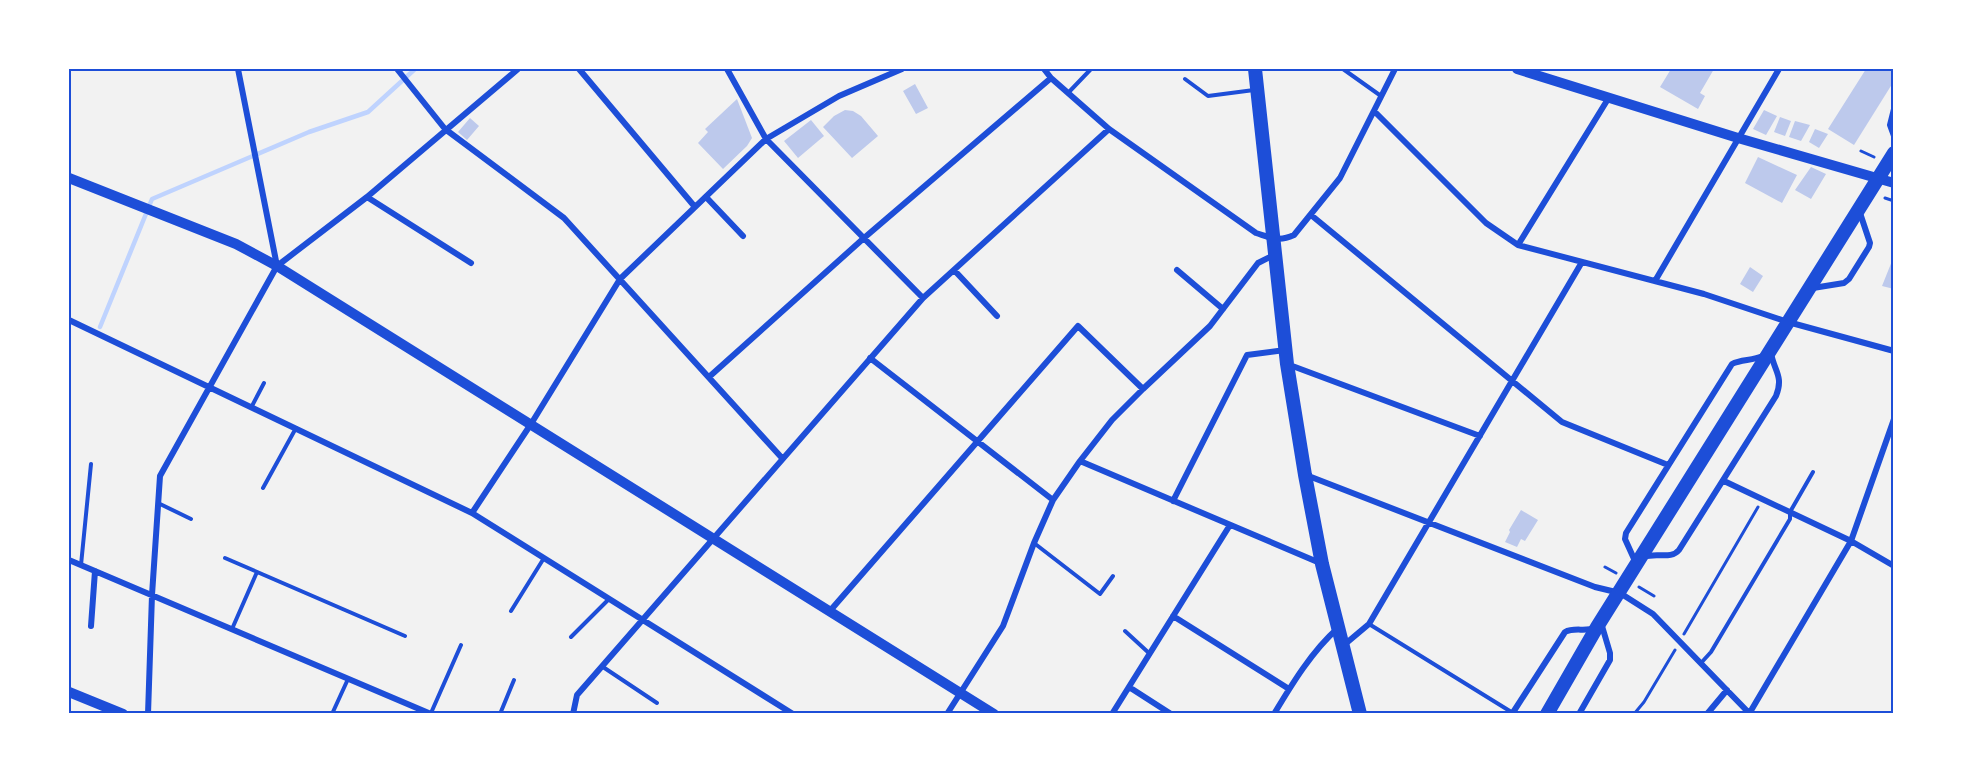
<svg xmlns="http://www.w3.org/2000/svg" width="1963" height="783" viewBox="0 0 1963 783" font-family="Commissioner,sans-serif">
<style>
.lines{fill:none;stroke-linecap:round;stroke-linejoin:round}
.stream{stroke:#bfd3fe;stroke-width:4.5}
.building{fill:#bdc9ec}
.path{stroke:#1d4ed8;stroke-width:3}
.service{stroke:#1d4ed8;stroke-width:4}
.minor{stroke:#1d4ed8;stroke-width:6}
.tertiary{stroke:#1d4ed8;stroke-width:10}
.trunk{stroke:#1d4ed8;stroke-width:14}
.neatline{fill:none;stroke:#1d4ed8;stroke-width:2}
</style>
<rect width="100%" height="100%" fill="#f2f2f2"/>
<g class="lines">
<path class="stream" d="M100 327 152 199 309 132 368 112 415 69"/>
</g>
<path class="building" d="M1671 69H1714L1700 93 1705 96 1698 109 1660 87Z
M1866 69H1894V81L1854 145 1828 129Z
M915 84 928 108 916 114 903 91Z
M737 99 752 138 747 146 723 169 698 143 708 132 705 129Z
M845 110 853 111 861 116 878 136 852 158 823 127 834 116Z
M1764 110 1777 116 1766 135 1753 129Z
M1780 117 1791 121 1785 136 1774 132Z
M470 118 479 126 467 140 458 132Z
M811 120 824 136 798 158 784 141Z
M1795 121 1810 125 1801 141 1789 137Z
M1815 129 1828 134 1819 148 1809 142Z
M1758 157 1797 175 1782 203 1745 183Z
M1811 167 1826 174 1811 199 1795 190Z
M1892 261H1894V289L1882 286Z
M1750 267 1763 276 1753 292 1740 284Z
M1521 510 1538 520 1525 541 1521 539 1517 547 1505 542 1510 532 1509 530Z"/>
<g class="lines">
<path class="path" d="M1861 151 1874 157
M1885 198 1894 201
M1605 567 1616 573
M1639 587 1654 596
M1684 634 1758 507
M1634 714 1644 702 1675 650"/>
<path class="service" d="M1343 69 1381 96
M1185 79 1208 96 1254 90
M1068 93 1091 69
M252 406 264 383
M263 488 296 428
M158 503 191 519
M1034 543 1100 594 1113 576
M225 558 405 636
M81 565 91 464
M511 611 544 558
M1369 624 1513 713
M232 629 257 572
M1125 631 1150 654
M571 637 609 599
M1701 663 1711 652 1790 519V512L1813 472
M603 667 657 703
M431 713 461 645
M332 714 348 679
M500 714 514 680"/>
<path class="minor" d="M238 69 277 266 367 197 518 69
M397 69 445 129 564 218 782 458
M579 69 695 207
M727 69 766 139 923 298
M1044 69 1051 78 1109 129 1256 233C1272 238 1279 242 1294 235L1340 178 1395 69
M1894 109 1890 125 1894 136
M1374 111 1486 223 1518 245 1704 294 1788 322 1894 351
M367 197 471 263
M706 197 743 236
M1311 215 1562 422 1668 465
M1518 245 1608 99
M954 270 997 316
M1177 270 1223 309
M1655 281 1779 69
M1813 288 1844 283 1849 279 1869 247 1870 243 1859 210
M69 320 472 513 793 714
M870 358 1053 500
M1287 364 1480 436
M709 377 864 238 1051 78
M1080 461 1320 563
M1306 475 1595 587 1620 593 1653 614 1750 714
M1724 481 1851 541 1894 566
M1173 501 1247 355 1285 350
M472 513 531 424 620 279 766 139 839 96 902 69
M1644 557C1656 552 1671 560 1679 550L1776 396C1784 376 1774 371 1771 353
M69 560 431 714
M1635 561 1625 539 1626 533 1732 364C1741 359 1752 361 1763 356
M829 612 1078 326 1143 389
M1173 616 1289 689
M91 626 95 571
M1344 645 1369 624 1582 262
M1129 687 1171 714
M148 714 152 595 160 476 277 266
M573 714 577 695 923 298 1109 129
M947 714 1003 626 1034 543 1053 500 1080 461 1112 420 1143 389 1210 326 1258 263 1274 255
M1112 714 1230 525
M1274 714C1292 684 1312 651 1338 628
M1512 714 1565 632C1574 627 1585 632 1595 628
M1579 714 1610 660V653L1602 626 1603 622
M1707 714 1727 690
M1749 714 1851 541 1894 419"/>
<path class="tertiary" d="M1517 69 1738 138 1894 183
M69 178 236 244 277 266 994 714
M69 692 123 714"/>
<path class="trunk" d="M1255 69 1287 364 1305 475 1322 564 1360 714
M1547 714 1597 627 1894 153"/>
</g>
<rect width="1963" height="783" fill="none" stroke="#ffffff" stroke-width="141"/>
<rect x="70" y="70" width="1822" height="642" class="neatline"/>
</svg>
